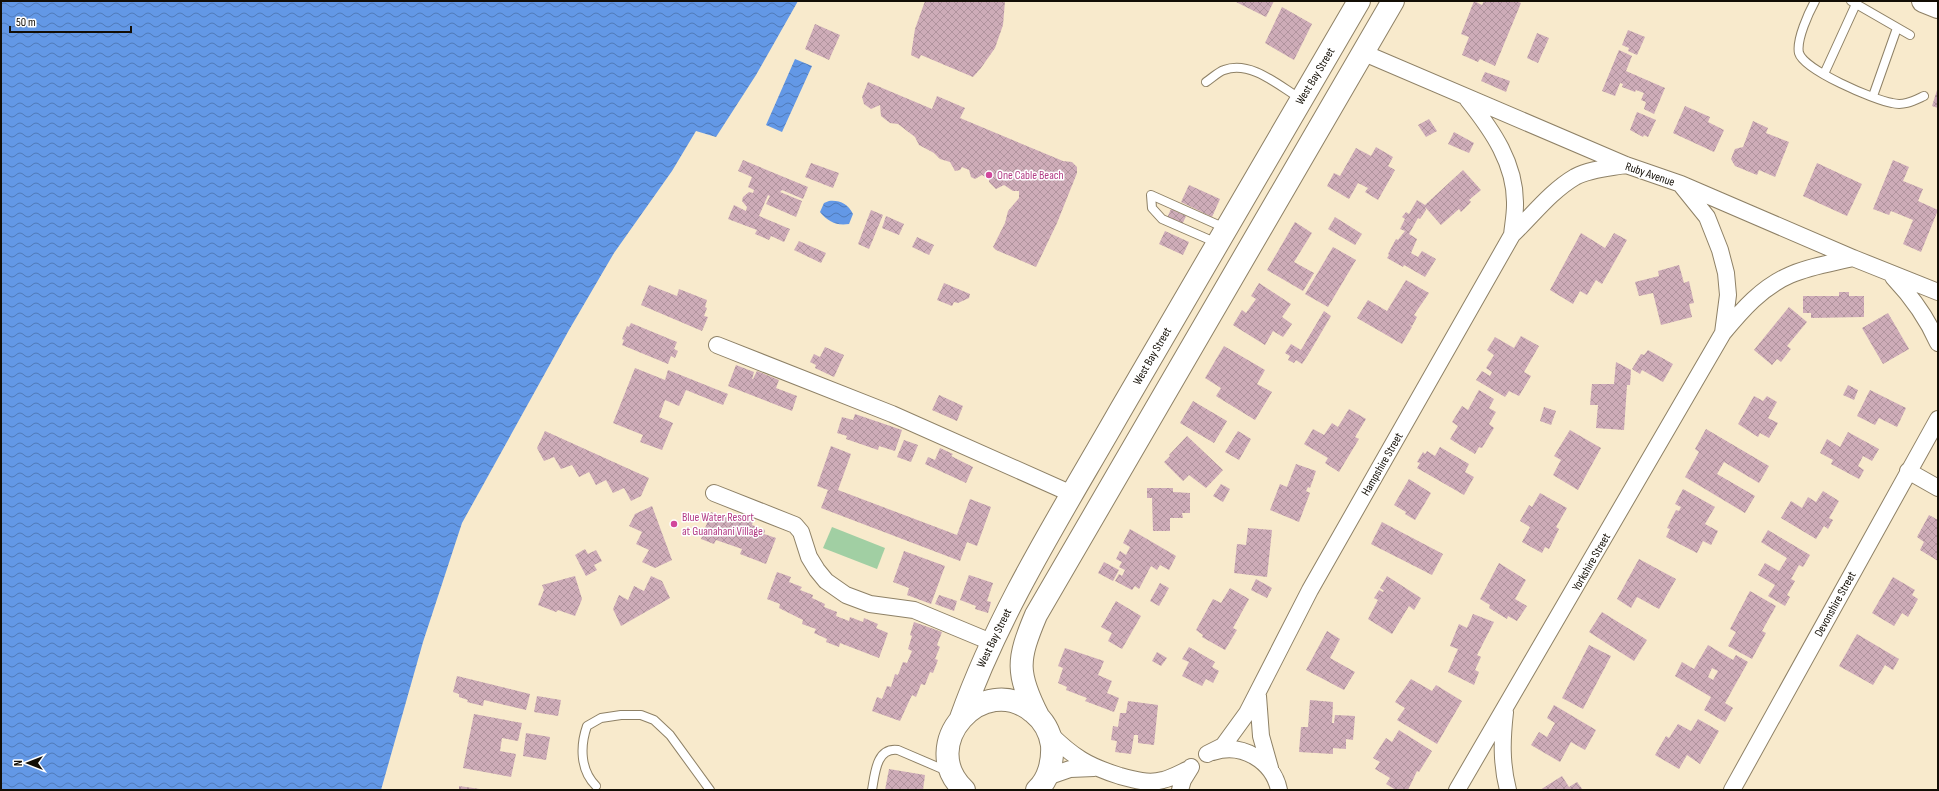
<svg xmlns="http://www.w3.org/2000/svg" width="1939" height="791" viewBox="0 0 1939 791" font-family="'Sofia Sans Condensed',sans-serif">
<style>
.pitch{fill:#a1cfa3}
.water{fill:url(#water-waves)}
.building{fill:url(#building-cross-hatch);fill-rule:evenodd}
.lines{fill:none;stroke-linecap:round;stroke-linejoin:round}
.lane-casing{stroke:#8e8166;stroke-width:10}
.street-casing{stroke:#8e8166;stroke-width:18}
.secondary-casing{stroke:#8e8166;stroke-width:24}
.lane{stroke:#fff;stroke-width:8}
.street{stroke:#fff;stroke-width:16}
.secondary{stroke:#fff;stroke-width:22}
.hotel-dot{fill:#d1479c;stroke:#fff;stroke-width:1.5}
.labels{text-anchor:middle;stroke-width:3;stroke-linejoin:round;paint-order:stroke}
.street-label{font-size:12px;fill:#130e05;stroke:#fff}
.hotel-label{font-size:12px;fill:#b23c85;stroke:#fff;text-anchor:start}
</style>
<defs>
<pattern id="water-waves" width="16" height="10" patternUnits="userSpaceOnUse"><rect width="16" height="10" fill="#6398e6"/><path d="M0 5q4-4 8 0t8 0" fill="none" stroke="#507ab8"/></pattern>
<pattern id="building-cross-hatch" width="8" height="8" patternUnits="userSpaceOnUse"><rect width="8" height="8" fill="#ceacb8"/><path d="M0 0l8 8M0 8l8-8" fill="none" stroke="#b0939d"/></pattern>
</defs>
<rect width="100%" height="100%" fill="#f8eacc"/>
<path class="pitch" d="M832 527 885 548 877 569 823 548Z"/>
<path class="water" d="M1 1H798L756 75 716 137 696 131 672 171 614 253 569 330 462 523 423 642 381 790H1Z
M795 59 812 66 782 132 766 125Z
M829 201C840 200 848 204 853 214L849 224C837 226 828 222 820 212L824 203Z"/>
<path class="building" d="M925 1H1005L1003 25 995 48 981 68 973 77 921 55 919 59 911 55 915 29Z
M1234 1H1274L1266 17Z
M1474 1 1482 5 1484 1H1516L1521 3 1495 66 1480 59 1478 62 1462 55 1469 37 1461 34Z
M1282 7 1312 24 1294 60 1265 43Z
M815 24 840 35 829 60 805 49Z
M1628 30 1645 37 1637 55 1628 51 1629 48 1622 45Z
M1537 33 1549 38 1538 63 1527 58Z
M1619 50 1632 56 1626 71 1665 88 1654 114 1644 109 1646 102 1641 100 1644 93 1636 90 1635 92 1622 87 1623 84 1620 83 1615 96 1602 91Z
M1485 72 1510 81 1506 92 1481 81Z
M868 82 932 109 937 96 965 108 960 118 1063 161 1072 162 1077 167V173L1057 223 1036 267 996 250 993 247 1005 223 1008 211 1019 198V191H1013L1004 185 996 189 989 182V179L982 175 975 179 971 177 969 170 962 167 960 170 955 171 950 162 940 159 934 153 919 145 915 137 898 124 890 123 881 116 880 105 871 109 864 104 862 97Z
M1938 87V108L1932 106Z
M1685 106 1710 117 1708 122 1724 130 1714 152 1673 133Z
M1637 112 1656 120 1648 137 1644 135 1643 137 1630 130Z
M1429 119 1437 131 1426 137 1418 125Z
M1753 121 1768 128 1766 133 1789 142 1775 177 1759 170 1757 175 1735 166 1731 159 1735 149 1743 147Z
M1454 132 1474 143 1469 153 1448 144Z
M1376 147 1393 157 1388 166 1395 170 1378 200 1365 192 1368 188 1358 183 1349 199 1327 186 1334 173 1340 176 1356 148 1371 156Z
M743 160 808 187 803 199 782 190 780 192 802 201 796 217 766 204 770 196 768 195 759 216 790 229 784 242 771 236 769 240 755 234 757 230 728 219 734 205 746 211 747 207 742 201 743 197 749 192 753 193 754 190 748 187 752 177 738 171Z
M1893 160 1909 167 1903 181 1923 189 1918 201 1938 210 1921 252 1903 244 1913 220 1891 211 1889 215 1873 209Z
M811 163 839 173 833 188 805 177Z
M1817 163 1862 184 1847 216 1803 196Z
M1463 170 1481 190 1469 200 1471 202 1461 212 1459 209 1441 225 1425 207 1426 210 1420 219 1418 218 1409 234 1417 239 1411 253 1418 257 1422 251 1436 259 1425 277 1404 265 1403 267 1387 258 1389 255 1388 254 1396 239 1398 240 1405 231 1400 229 1405 219 1402 217 1406 212 1409 214 1417 200 1425 205Z
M1189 185 1220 199 1212 217 1181 202Z
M1171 209 1186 216 1182 225 1167 218Z
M871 210 883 215 869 249 858 244Z
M886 216 904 224 899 235 882 228Z
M1335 217 1362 234 1355 245 1328 229Z
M1295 222 1312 233 1294 262 1314 273 1303 291 1267 270Z
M1165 231 1189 242 1183 255 1159 244Z
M1581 233 1605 248 1614 233 1627 240 1602 284 1596 280 1587 295 1580 291 1573 304 1550 290Z
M917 237 934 245 929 255 912 247Z
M799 241 826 253 821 263 794 250Z
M1333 247 1356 260 1328 307 1305 294Z
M1679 265 1684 283 1689 281 1694 303 1689 304 1692 317 1661 325 1653 293 1639 296 1635 282 1659 276 1658 271Z
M1406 280 1429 293 1414 315 1417 317 1412 326 1409 324 1412 327 1402 344 1357 318 1368 300 1387 311Z
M944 283 970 294 969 298 958 303 954 302 952 306 937 300Z
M1259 283 1291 304 1282 317 1292 324 1283 337 1273 331 1265 345 1233 325 1242 310 1246 313 1256 299 1251 296Z
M649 285 677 296 679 289 707 300 705 307 707 308 704 316 708 317 702 331 641 305Z
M1839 292H1849V296H1864V317L1811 318V313H1803V296H1839Z
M1789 307 1807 322 1787 346 1791 349 1781 362 1777 359 1772 365 1754 350Z
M1324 311 1331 316 1308 355 1302 364 1296 360 1294 363 1288 360 1290 356 1285 353 1291 344 1301 350Z
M1888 313 1909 349 1883 364 1862 328Z
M631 323 677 342 674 349 678 351 675 358 671 356 668 364 622 345 624 340 622 339 627 326 629 327Z
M1521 336 1539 346 1524 372 1531 376 1519 396 1509 391 1505 397 1476 380 1482 371 1490 376 1492 372 1486 368 1494 355 1487 350 1495 337 1514 348Z
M1224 346 1265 370 1257 384 1272 392 1255 420 1216 396 1221 388 1205 378Z
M825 347 844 355 834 377 815 368 816 365 810 362 814 354 820 357Z
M1648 350 1673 364 1663 382 1642 370 1640 374 1632 369 1641 354 1644 355Z
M1616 362 1631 370 1630 385H1627L1624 430 1596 428 1598 405H1590L1592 384H1614Z
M736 365 754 372 752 379H753L757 371 779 380 776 388 797 396 792 411 728 386Z
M635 368 665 380 668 370 728 394 723 405 686 390 679 406 665 400 659 417 673 423 662 450 640 442 643 435 613 423Z
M1848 385 1858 390 1854 400 1843 395Z
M1479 390 1494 399 1489 408 1496 412 1489 424 1494 428 1482 448 1479 447 1475 454 1450 439 1458 426 1452 422 1462 406 1468 410Z
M1870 390 1906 408 1897 427 1879 418 1875 425 1857 416Z
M939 395 963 406 957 421 932 410Z
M1754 396 1763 401 1767 396 1777 402 1768 418 1778 423 1769 438 1760 433 1758 437 1738 424Z
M1193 401 1227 421 1214 443 1180 423Z
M1544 407 1556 411 1551 425 1540 421Z
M1349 409 1366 419 1355 437 1359 439 1339 472 1325 463 1328 458 1304 444 1313 429 1324 435 1332 423 1338 427Z
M855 414 902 430 895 451 879 446 878 450 846 439 847 436 837 433 842 417 853 420Z
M1706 429 1769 466 1759 483 1724 462 1717 474 1755 496 1745 513 1685 477 1699 452 1695 449Z
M1570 430 1601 448 1578 490 1553 475 1561 460 1554 456Z
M545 431 649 478 641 496 631 501 624 488 613 493 606 480 596 485 589 472 579 477 572 465 561 469 554 457 544 461 537 448Z
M1238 431 1251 439 1239 460 1225 452Z
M1848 432 1879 449 1872 461 1863 456 1858 466 1864 470 1859 479 1831 464 1833 460 1820 453 1827 439 1840 447Z
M1187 436 1223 470 1206 488 1189 475 1183 481 1164 462 1170 456 1169 455Z
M904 440 918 445 911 462 897 457Z
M831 446 851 454 838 490 957 535 970 499 991 507 977 546 967 542 960 561 821 508 828 490 817 486Z
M1440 447 1469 464 1465 472 1474 477 1464 495 1417 468 1420 463 1417 462 1423 452 1425 454 1427 451 1435 456Z
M940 448 953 454 951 456 973 467 966 483 925 464 928 457 935 460Z
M1296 464 1316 471 1310 488 1308 487 1306 491 1310 493 1299 522 1270 510 1280 484 1287 487Z
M1409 479 1431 493 1415 520 1405 514 1406 512 1394 505Z
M1221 484 1230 489 1223 502 1213 496Z
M1147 488H1173V492L1190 493V513H1182L1183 518H1170V531H1153L1152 498H1147Z
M1683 489 1715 507 1705 524 1718 531 1711 545 1703 541 1697 553 1666 537 1670 529 1667 528 1676 510 1679 511 1681 507 1675 504Z
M1823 491 1839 501 1829 518 1833 520 1828 529 1824 526 1816 539 1781 518 1791 501 1802 508 1808 497 1816 502Z
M1540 493 1567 508 1556 527 1559 529 1549 549 1545 547 1542 553 1522 542 1530 527 1520 521 1529 505 1532 507Z
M652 506 672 560 655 568 642 562 649 550 636 544 642 532 629 526 635 514Z
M711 512 724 518 725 516 738 520 740 516 753 521 752 525 765 530 764 534 776 538 766 564 740 554 742 549 716 540 714 544 701 539Z
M1929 515 1938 520V561L1920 550 1924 542 1917 537Z
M1382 522 1443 554 1432 575 1371 544Z
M1248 528 1272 530 1267 577 1234 573 1237 544 1246 545Z
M1130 529 1176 556 1169 570 1160 565 1157 570 1151 566 1139 589 1135 586 1132 590 1115 581 1119 574 1122 576 1125 570 1119 567 1122 562 1116 559 1120 551 1126 555 1130 547 1123 543Z
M1768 530 1810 555 1803 567 1799 565 1791 579 1795 581 1787 595 1790 597 1785 606 1768 596 1775 585 1758 575 1765 563 1779 571 1787 558 1761 542Z
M585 549 588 554 596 550 602 561 594 565 597 570 586 576 575 555Z
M904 551 945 566 931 604 907 595 909 588 893 582Z
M1639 559 1676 579 1659 609 1637 597 1631 608 1617 599Z
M1104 562 1119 570 1113 581 1098 573Z
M1499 563 1526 580 1515 599 1527 606 1517 621 1508 616 1507 619 1489 608 1490 605 1480 599Z
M777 572 791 577 789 582 802 587 800 590 813 595 812 598 825 604 824 607 837 612 836 616 849 621 850 617 863 622 864 618 878 624 876 628 888 633 879 658 840 643 839 647 826 642 827 639 814 633 816 629 802 624 803 620 779 608 780 604 767 599Z
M969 575 993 583 987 601 991 602 988 613 975 609 976 606 960 600Z
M575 576 582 599 575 616 558 610 556 612 538 605 544 590 542 585Z
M651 576 662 581 670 598 621 626 613 609 619 595 628 600 634 586 644 591Z
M1387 576 1421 598 1414 610 1409 606 1392 634 1368 619 1378 600 1374 598 1379 590 1383 592 1384 591 1380 588Z
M1893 577 1915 590 1912 595 1918 599 1908 617 1902 613 1894 626 1872 613Z
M1256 579 1272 588 1267 598 1251 590Z
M1160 583 1169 588 1159 606 1150 601Z
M1230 588 1249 599 1233 628 1237 630 1225 650 1202 637 1203 635 1196 630 1213 599 1221 603Z
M1750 591 1776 606 1762 631 1766 633 1752 659 1728 646 1736 632 1730 629Z
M939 595 957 601 954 611 935 604Z
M1116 601 1141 616 1122 649 1108 641 1112 633 1101 627Z
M1602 612 1647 640 1634 661 1589 632Z
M1473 614 1494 622 1477 655 1481 657 1475 670 1479 672 1474 685 1448 672 1458 649 1450 646 1459 624 1467 628Z
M914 622 942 632 937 645 940 647 935 659 938 660 933 673 930 672 925 685 921 684 916 697 912 695 900 721 872 711 877 697 882 699 887 686 891 687 895 674 898 675 903 662 907 663 912 651 908 649 912 636 910 635Z
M1327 631 1340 639 1330 658 1355 672 1344 690 1306 670Z
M1857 634 1899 659 1893 670 1885 665 1873 685 1839 666Z
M1589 645 1611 656 1583 709 1562 698Z
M1708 645 1733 660 1736 655 1748 662 1725 703 1733 708 1725 722 1704 710 1711 697 1675 676 1682 662 1694 669ZM1712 668 1718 671 1713 680 1708 677Z
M1189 647 1215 662 1212 667 1219 671 1213 683 1206 679 1202 686 1182 676 1189 662 1182 659Z
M1065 648 1104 661 1098 675 1112 681 1107 693 1119 698 1114 712 1085 701 1087 698 1066 690 1067 687 1058 683 1063 668 1058 666Z
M1157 652 1167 658 1161 666 1152 661Z
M457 676 530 694 526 710 484 700 483 706 467 702 468 700 459 697V694L453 692Z
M1411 679 1432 691 1436 685 1462 701 1437 744 1397 720 1405 708 1395 702Z
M537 696 561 700 558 716 534 712Z
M1310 700 1333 702 1332 723H1334L1335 715 1355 716 1353 740 1346 739V749L1333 748V754L1299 752 1301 727H1308Z
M1128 701 1158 705 1154 745 1138 743V735H1134L1131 754 1115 752 1117 741 1111 740 1113 726 1118 727 1120 713H1126Z
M1554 705 1596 730 1585 750 1571 742 1560 762 1531 745 1539 732 1547 737 1555 723 1547 718Z
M474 714 522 723 518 741 502 738 500 751 516 754 511 777 463 768Z
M1698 719 1719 731 1700 764 1687 755 1679 769 1655 755 1666 736 1669 738 1678 724 1691 731Z
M1399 730 1432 751 1419 772 1417 771 1408 790H1396L1386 784 1390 778 1375 769 1380 762 1373 758 1386 738 1392 742Z
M526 733 550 737 546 760 523 756Z
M889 769 925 775 923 790H885Z
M1562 776 1569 787 1577 782 1583 790H1540Z
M459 786 480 789V790H459Z"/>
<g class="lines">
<defs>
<path id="lane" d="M1815 1C1809 12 1796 40 1799 53 1804 70 1874 100 1892 103 1904 106 1913 101 1924 96
M1851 1 1910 35
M1824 74 1856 4
M1206 82C1212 78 1218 72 1224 70 1251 60 1279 86 1301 99
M1873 96 1897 28
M1217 243 1162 219 1152 208 1151 195 1225 228
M596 786C580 770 580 746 587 726L601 718 621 715H641L654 720 670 735 710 790
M872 790C875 774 876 747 898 750L947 771"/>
<path id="street" d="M1364 53 1626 165 1681 184 1853 258 1938 292
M1468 100C1492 130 1516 164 1515 205 1515 215 1513 225 1512 235
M1682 186 1707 217 1720 250 1726 273 1728 295 1723 333
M1893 277C1912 297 1927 318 1938 343
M717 345 892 414 1072 494
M1908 471 1938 488
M714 493 795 525 801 532 809 557 817 570 826 581 846 595 870 604 914 610 991 642
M1258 696 1261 736 1270 768
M1505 712C1502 739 1501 763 1508 790
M1049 733C1073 757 1088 766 1120 776 1134 780 1149 784 1163 780 1172 778 1180 773 1189 769
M1213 752C1242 742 1273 761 1279 790
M1207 754 1223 746 1247 713 1310 590 1512 235C1532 216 1551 191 1575 177 1590 169 1609 168 1626 165
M1047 777 1070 769 1094 768
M1180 790 1183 780 1191 767
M1457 790 1723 333C1742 310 1762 287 1790 275 1810 266 1832 263 1853 258
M1732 790 1938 419"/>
<path id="secondary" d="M1923 1 1938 7
M1038 716C1016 673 1017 660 1036 615L1393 1
M961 718C1000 609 1063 511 1120 411 1200 274 1279 137 1359 1
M964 790C916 745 983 670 1033 712 1043 720 1050 732 1052 745 1053 761 1049 779 1037 790"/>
</defs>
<use href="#lane" class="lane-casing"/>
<use href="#street" class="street-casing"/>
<use href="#secondary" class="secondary-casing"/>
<use href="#lane" class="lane"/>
<use href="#street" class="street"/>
<use href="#secondary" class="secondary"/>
</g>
<g class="hotel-dot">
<circle cx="989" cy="175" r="4"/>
<circle cx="674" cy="524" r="4"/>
</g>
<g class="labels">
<g class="street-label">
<text transform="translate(1315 76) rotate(-59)" y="4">West Bay Street</text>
<text transform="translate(1650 174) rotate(19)" y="4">Ruby Avenue</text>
<text transform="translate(1152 356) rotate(-60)" y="4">West Bay Street</text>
<text transform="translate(1382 464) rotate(-60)" y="4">Hampshire Street</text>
<text transform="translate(1591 562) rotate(-60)" y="4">Yorkshire Street</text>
<text transform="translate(1835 604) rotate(-61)" y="4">Devonshire Street</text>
<text transform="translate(994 638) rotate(-64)" y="4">West Bay Street</text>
</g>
<g class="hotel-label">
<text x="997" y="179">One Cable Beach</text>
<text x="682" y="521">Blue Water Resort<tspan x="682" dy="14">at Guanahani Village</tspan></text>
</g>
</g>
<rect width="1939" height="791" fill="none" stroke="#130e05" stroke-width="4"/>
<g transform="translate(28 763) rotate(270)" stroke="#ffffff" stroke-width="3" paint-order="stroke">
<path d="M0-3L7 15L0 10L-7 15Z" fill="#130e05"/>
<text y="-6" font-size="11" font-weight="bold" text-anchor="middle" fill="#130e05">N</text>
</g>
<path d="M10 26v6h121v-6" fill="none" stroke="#130e05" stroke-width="2"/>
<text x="16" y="26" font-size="12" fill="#130e05" stroke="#ffffff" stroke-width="3" paint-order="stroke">50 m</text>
</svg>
